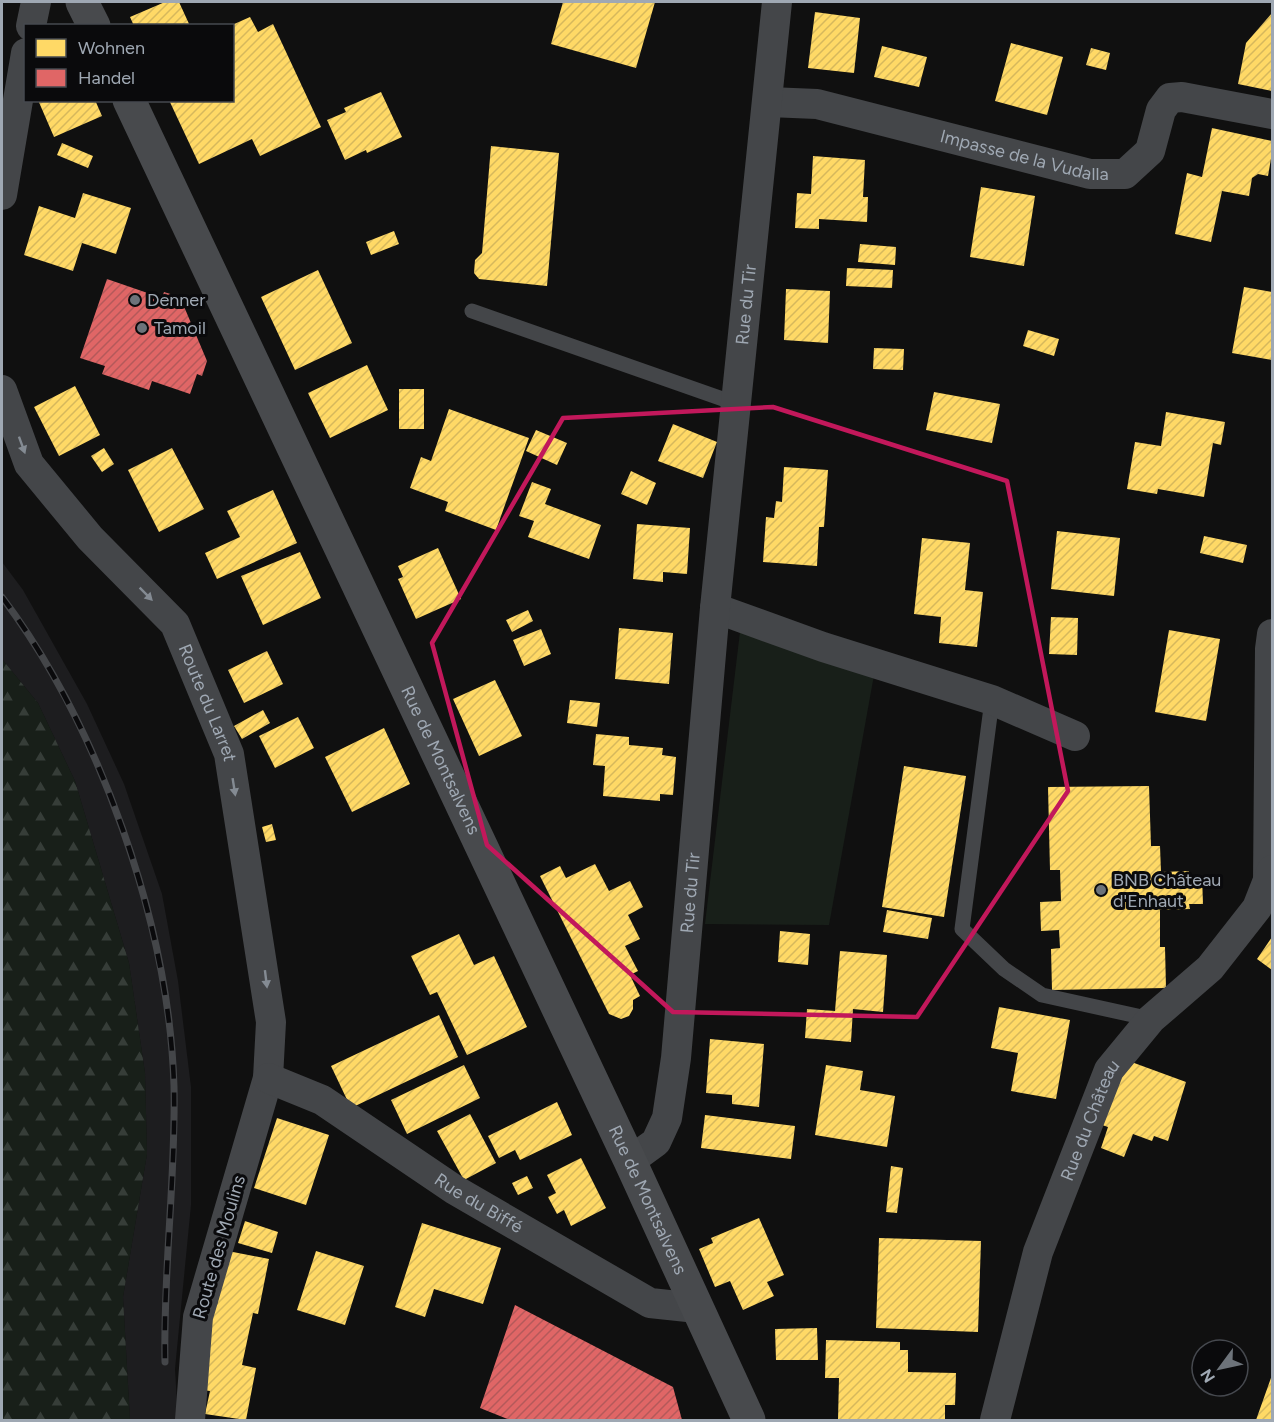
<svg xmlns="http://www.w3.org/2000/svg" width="1274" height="1422" viewBox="0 0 1274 1422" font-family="Figtree,sans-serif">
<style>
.built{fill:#1d1d1f}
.green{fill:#181f19}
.forest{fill:url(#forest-firs)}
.homes{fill:url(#homes-hatch)}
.shops{fill:url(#shops-hatch)}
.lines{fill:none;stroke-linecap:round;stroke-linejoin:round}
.lane{stroke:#444649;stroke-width:15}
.street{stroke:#444649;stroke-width:30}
.secondary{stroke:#484a4d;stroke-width:33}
.rail-casing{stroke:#444649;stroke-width:7}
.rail{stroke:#0a0a0c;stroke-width:4.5;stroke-dasharray:14;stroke-linecap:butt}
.oneway{fill:#848b93}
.marked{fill:none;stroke:#c2185b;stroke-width:4.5;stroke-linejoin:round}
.poi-dot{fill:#6d737a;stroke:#0a0a0c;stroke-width:2}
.labels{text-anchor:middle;stroke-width:6;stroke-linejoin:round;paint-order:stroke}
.street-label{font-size:18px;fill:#9fa8b3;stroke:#0a0a0c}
.poi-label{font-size:18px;fill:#9fa8b3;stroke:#0a0a0c;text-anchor:start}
</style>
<defs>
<pattern id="forest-firs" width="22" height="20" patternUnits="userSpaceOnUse" patternTransform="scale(1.5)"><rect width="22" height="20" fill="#181f19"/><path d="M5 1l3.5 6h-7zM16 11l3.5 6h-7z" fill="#363d38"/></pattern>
<pattern id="homes-hatch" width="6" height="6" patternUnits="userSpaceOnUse" patternTransform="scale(1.5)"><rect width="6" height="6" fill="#ffd966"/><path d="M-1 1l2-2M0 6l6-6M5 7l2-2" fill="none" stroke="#d6b85c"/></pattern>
<pattern id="shops-hatch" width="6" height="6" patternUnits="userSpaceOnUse" patternTransform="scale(1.5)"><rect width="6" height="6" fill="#e06666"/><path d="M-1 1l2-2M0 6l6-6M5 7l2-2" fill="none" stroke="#b4595a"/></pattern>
</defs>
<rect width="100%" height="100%" fill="#101010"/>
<path class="built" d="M2 562 23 590 87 704 124 784 162 894 178 981 191 1087V1205L175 1369 178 1420H130L123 1297 147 1154 145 1073 129 963 75 781 38 703 2 659Z"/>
<path class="green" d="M740 632 874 675 829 925 705 924Z"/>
<path class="forest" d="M2 659 38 703 75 781 129 963 145 1073 147 1154 123 1297 130 1420H2Z"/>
<path class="homes" d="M165 2H179L190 26H134L130 17Z
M563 2H655L636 68 551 44Z
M815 12 860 18 854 73 808 68Z
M1272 13V91L1238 84 1246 43Z
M250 17 258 32 273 24 321 127 260 156 252 139 199 164 169 100H232V25Z
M1011 43 1063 57 1047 115 995 101Z
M882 46 927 57 919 87 874 77Z
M1091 48 1110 53 1106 70 1086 65Z
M381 92 402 137 367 153 366 150 345 160 327 120 346 112 344 108Z
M38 100H95L102 116 54 137Z
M1212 128 1272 141V153L1268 176 1258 174 1252 178 1249 196 1222 191 1211 242 1175 234 1187 173 1202 177Z
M62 143 93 156 88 168 57 155Z
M491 146 559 153 547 286 479 279 474 273 475 260 482 253Z
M813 156 865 160 863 197H868L867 222 819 219V229L795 228 797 193 811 194Z
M981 187 1035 196 1024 266 970 257Z
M83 193 131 208 116 254 82 243 73 271 24 255 39 206 75 218Z
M394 231 399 244 371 255 366 242Z
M860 244 896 247 895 265 858 262Z
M847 268 893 270 892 288 846 286Z
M318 270 352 343 295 370 261 297Z
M1244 287 1272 292V360L1232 353Z
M786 289 830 291 828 343 784 340Z
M1028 330 1059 339 1054 356 1023 346Z
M874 348 904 349 903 370 873 369Z
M367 365 388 410 330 438 308 393Z
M75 386 100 435 59 456 34 407Z
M399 389H424V429H399Z
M934 392 1000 404 992 443 926 430Z
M449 409 529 438 496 530 445 511 448 502 410 488 421 457 431 461Z
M1166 412 1225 422 1221 445 1213 443 1204 497 1158 489 1157 494 1127 489 1135 442 1161 446Z
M673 424 717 442 703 478 658 461Z
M536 430 567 443 557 465 526 451Z
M104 448 114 464 102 472 91 456Z
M172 448 204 509 159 532 128 470Z
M784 467 828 470 824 527H819L817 566 763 562 766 517 774 518 776 501 782 502Z
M631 471 656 483 647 505 621 494Z
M532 482 551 489 545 504 601 525 589 559 528 537 534 521 519 516Z
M273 490 297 543 217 579 205 553 240 537 227 511Z
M637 524 690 528 687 574 663 572V582L633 579Z
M1057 531 1120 538 1114 596 1051 589Z
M1204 536 1247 545 1243 563 1200 553Z
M922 538 970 543 965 590 983 592 977 647 939 643 941 617 914 614Z
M438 548 461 599 416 619 398 579 403 577 398 566Z
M300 552 321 598 263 625 241 576Z
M528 610 533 621 512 632 506 620Z
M1051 617 1078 618 1077 655 1049 654Z
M619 628 673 633 669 684 615 679Z
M541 629 551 654 524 666 513 640Z
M1169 630 1220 639 1206 721 1155 712Z
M267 651 283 684 244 703 228 670Z
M495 680 522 736 479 756 453 699Z
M570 700 600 703 597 727 567 723Z
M263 710 270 723 242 739 234 726Z
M298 717 314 748 275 768 259 736Z
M384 728 410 784 352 812 325 757Z
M596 734 629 737V745L663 748 662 755 676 757 673 795 660 794V801L603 796 605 766 593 765Z
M904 766 966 776 944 917 882 907Z
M1149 786 1151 846H1160L1161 872 1189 871V877L1202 876 1203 904H1189L1190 909 1160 910V947H1165L1166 988 1052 990 1051 949 1060 948 1059 930 1041 931 1040 902 1061 901 1060 870H1050L1048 787Z
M272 824 276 840 266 842 262 827Z
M595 864 609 891 630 881 643 907 628 915 640 939 625 946 638 971 630 975 640 996 633 1000V1009L629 1016 621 1019 609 1014 540 876 560 866 566 878Z
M887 910 932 918 928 939 883 932Z
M780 931 810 934 808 965 778 962Z
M459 934 474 965 494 956 527 1027 467 1055 437 992 430 995 411 956Z
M1272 937V970L1257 959Z
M840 951 887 955 883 1012 853 1009 851 1042 805 1038 807 1009 835 1011Z
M999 1007 1070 1020 1056 1099 1011 1091 1018 1053 991 1048Z
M439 1015 458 1057 351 1108 331 1066Z
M710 1039 764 1044 759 1107 732 1104V1095L706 1093Z
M1126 1060 1186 1082 1168 1141 1154 1136 1152 1141 1133 1134 1124 1157 1101 1148 1108 1127 1102 1125Z
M464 1065 480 1098 407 1134 391 1100Z
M826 1065 863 1071 860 1090 895 1096 887 1147 815 1135Z
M557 1102 572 1135 520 1160 515 1150 499 1158 488 1136Z
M470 1114 496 1163 464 1180 437 1131Z
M705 1115 795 1126 791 1159 701 1148Z
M277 1118 329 1135 306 1205 254 1188Z
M581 1158 606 1208 571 1226 564 1210 557 1214 548 1197 556 1193 547 1175Z
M891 1166 903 1168 897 1213 886 1212Z
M527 1176 533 1188 518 1195 512 1183Z
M759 1218 784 1275 767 1282 774 1296 743 1310 730 1281 715 1287 699 1249 713 1243 711 1238Z
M245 1221 278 1232 272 1253 238 1243Z
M422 1223 501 1248 483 1304 434 1289 425 1317 395 1307Z
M879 1238 981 1241 978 1332 876 1328Z
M228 1251 269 1259 258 1314 253 1313 242 1365 256 1368 246 1420 205 1414 210 1391 195 1389 212 1304 217 1305Z
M316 1251 364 1266 345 1325 297 1310Z
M817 1328 818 1360H776L775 1329Z
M826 1340 900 1342V1350H908V1372L956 1373 955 1405H945V1420H838L839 1378H825Z
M1272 1375V1420H1256Z"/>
<path class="shops" d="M107 279 162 298 164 292 180 297 207 361 202 376 197 374 190 394 152 381 149 390 102 374 105 366 80 358Z
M515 1305 673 1387 682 1420H510L480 1408Z"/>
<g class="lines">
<path class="lane" d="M472 311 737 404
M992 700 962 929 1004 969 1042 995 1151 1019"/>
<g class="street">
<path d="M31 26 36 2"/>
<path id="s1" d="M769 102 817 104 1090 174H1125L1150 151 1161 110 1170 98 1182 97 1272 114"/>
<path d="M2 195 26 53"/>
<path id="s2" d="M2 390 29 464 90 538 175 624 229 754 271 1022 268 1078 198 1317 190 1420"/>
<path d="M715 608 823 647 992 700 1075 736"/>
<path d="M1268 882 1270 649 1272 634"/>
<path id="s3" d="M268 1078 322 1100 455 1190 650 1303 697 1308"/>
<path id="s4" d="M630 1161 656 1142 667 1118 676 1058 715 608 777 2"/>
<path id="s5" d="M995 1420 1038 1252 1109 1070 1151 1019 1210 968 1257 908 1272 870"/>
</g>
<g class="secondary">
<path d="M82 2 94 26"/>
<path id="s6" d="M129 100 630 1161 749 1420"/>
</g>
<defs>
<path id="rail" d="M2 597C99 726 169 923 174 1086 176 1178 163 1269 165 1362"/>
</defs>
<use href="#rail" class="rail-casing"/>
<use href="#rail" class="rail"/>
</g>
<defs><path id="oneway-solid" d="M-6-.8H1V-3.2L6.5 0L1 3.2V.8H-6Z" transform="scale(1.5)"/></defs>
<g class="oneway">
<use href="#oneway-solid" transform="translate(22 445) rotate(70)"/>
<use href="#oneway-solid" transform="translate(146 594) rotate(45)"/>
<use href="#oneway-solid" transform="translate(234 787) rotate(81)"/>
<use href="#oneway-solid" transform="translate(266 979) rotate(83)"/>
</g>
<path class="marked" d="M773 407 1007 481 1068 791 917 1017 673 1012 487 845 432 643 563 418Z"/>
<g class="poi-dot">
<circle cx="135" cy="300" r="6"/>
<circle cx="142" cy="328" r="6"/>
<circle cx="1101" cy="890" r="6"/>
</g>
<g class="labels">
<g class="street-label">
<text dy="6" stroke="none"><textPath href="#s1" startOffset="262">Impasse de la Vudalla</textPath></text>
<text dy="6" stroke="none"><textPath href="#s4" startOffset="876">Rue du Tir</textPath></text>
<text dy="6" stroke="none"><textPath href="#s2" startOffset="381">Route du Larret</textPath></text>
<text dy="6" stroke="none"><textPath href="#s6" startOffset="730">Rue de Montsalvens</textPath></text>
<text dy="6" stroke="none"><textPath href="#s4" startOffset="285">Rue du Tir</textPath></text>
<text dy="6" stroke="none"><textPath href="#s5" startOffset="315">Rue du Château</textPath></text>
<text dy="6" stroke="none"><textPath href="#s6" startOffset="1216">Rue de Montsalvens</textPath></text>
<text dy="6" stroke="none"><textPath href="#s3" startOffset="246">Rue du Biffé</textPath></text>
<text transform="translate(219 1247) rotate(-74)" y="6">Route des Moulins</text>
</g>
<g class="poi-label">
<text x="147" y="306">Denner</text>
<text x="154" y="334">Tamoil</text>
<text x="1113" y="886">BNB Château<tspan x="1113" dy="21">d'Enhaut</tspan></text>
</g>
</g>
<rect width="1274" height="1422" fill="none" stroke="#9fa8b3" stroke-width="6"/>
<rect x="24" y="24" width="210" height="78" fill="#0a0a0c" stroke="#46494f" stroke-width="1.5"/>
<rect x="36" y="39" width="30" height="18" fill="#ffd966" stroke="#46494f" stroke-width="1.5"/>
<text x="78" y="54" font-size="18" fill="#9fa8b3">Wohnen</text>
<rect x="36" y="69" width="30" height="18" fill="#e06666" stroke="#46494f" stroke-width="1.5"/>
<text x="78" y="84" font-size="18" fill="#9fa8b3">Handel</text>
<g transform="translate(1220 1368) rotate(237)"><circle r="28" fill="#0a0a0c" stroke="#46494f" stroke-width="1.5"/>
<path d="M0-4.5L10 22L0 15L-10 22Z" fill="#6d737a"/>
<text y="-9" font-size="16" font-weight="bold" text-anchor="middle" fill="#9fa8b3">N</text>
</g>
</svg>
